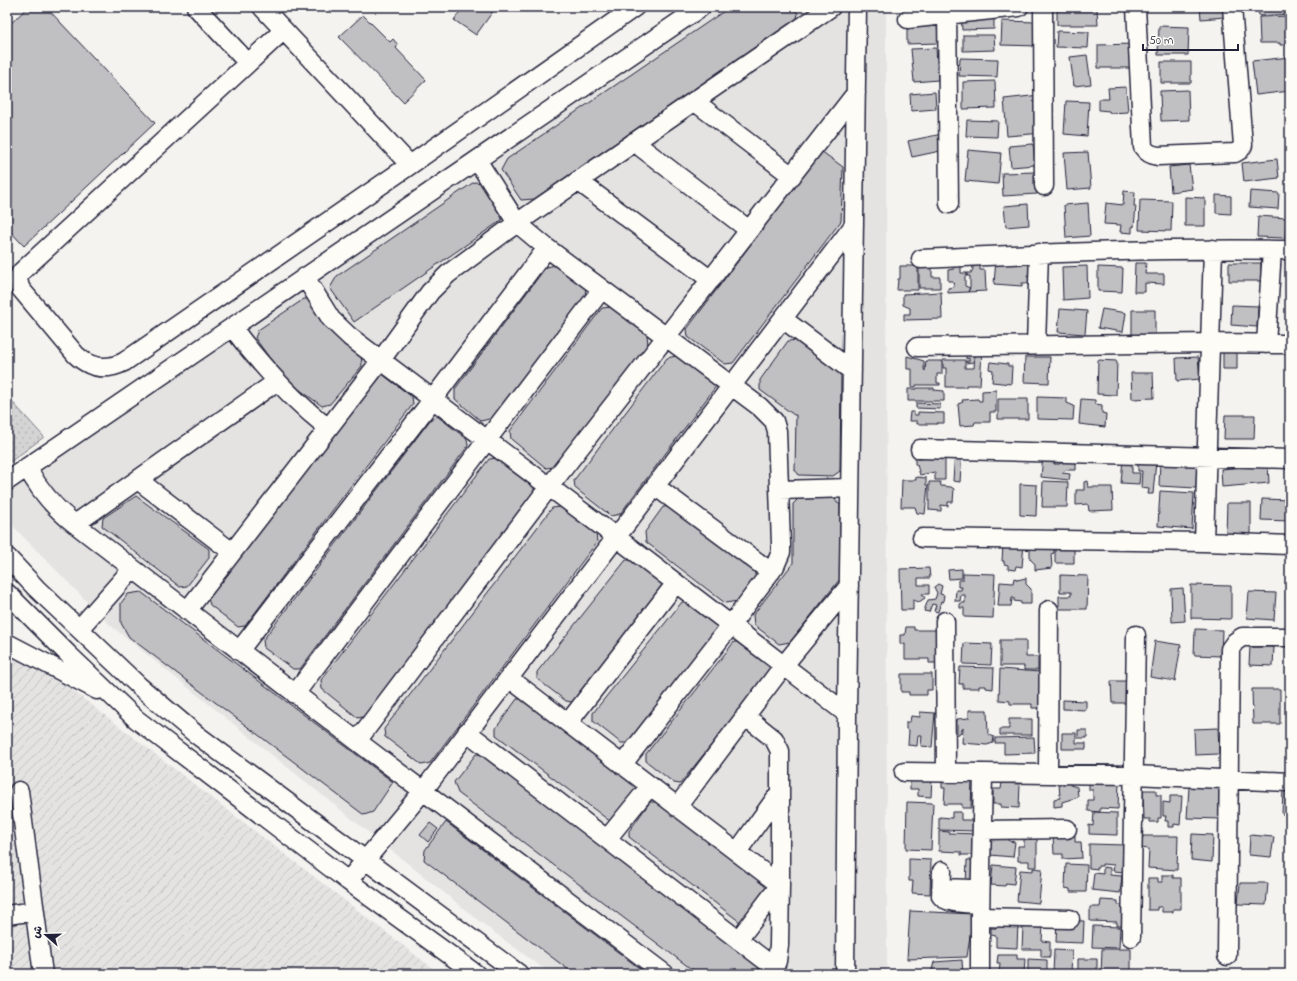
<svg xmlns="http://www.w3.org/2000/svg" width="1297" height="981" viewBox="0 0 1297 981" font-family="'Indie Flower','Playpen Sans Arabic',sans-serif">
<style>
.built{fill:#e4e3e2}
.industrial{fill:url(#industrial-furrows)}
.garden{fill:url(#garden-dots);stroke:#7c7b88}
.building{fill:#c0bfc2;stroke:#22223b}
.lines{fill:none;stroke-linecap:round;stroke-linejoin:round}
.minor-casing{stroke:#22223b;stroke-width:21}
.minor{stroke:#fdfcf7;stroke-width:18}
</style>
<defs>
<pattern id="industrial-furrows" width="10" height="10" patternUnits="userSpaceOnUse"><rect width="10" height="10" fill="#e4e3e2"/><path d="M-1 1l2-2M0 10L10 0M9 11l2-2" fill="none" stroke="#c3c2c3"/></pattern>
<pattern id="garden-dots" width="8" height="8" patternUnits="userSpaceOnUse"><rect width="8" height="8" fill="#d5d4d5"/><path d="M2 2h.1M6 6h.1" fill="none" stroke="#b7b6b8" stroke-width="1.8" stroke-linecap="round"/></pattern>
</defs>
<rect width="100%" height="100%" fill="#f4f3ef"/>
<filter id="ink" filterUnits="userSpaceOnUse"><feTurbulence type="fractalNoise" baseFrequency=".025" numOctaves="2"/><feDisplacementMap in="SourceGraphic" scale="8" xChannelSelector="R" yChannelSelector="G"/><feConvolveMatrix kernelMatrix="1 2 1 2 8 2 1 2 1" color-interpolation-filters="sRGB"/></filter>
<g filter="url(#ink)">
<path class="built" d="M718 7H886L887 974H551L488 928 110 625 7 520V467Z"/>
<path class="industrial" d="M7 648 45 669 440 974H7Z"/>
<path class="garden" d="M7 396 44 437 7 464Z"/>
<path class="building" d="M28 7H46L155 123 24 246 7 228V27Z
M463 7H496L476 35 454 20Z
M730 7H790L798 13 797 18 534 199 521 200 501 170 507 159Z
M1200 7H1224L1225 17 1201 19Z
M1258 7H1290V14L1259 16Z
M1097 9 1098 25H1057V10Z
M994 14V29L962 30 961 15Z
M363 15 390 42 393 39 398 45 396 48 426 80 403 102 339 37Z
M1290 16V45H1280V43H1260L1259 17Z
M937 20 938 43 907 44V21Z
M1002 21 1038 22V46L1001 45Z
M1159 26 1189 27 1188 55H1158Z
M1057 31 1089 32 1088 48 1056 47Z
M963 35H994L995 50 963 51Z
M1133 44V68H1098V45Z
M936 48 938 80 914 82 911 49Z
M1087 55 1091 84 1074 86 1070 57Z
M1290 57V91L1256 95 1252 61Z
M960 58 998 59 997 77 959 76Z
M1161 62H1191V83H1161Z
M995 81 996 108 963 109V82Z
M1126 87 1128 112 1110 113 1109 111 1099 110V99H1109L1108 88Z
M1188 90 1189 120 1161 121 1160 91Z
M935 92 936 109 911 111 910 94Z
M1040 95 1043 133 1007 136 1004 99Z
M1066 101 1089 102 1087 136 1064 134Z
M967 120 998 121 997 137 966 136Z
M942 134 945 150 912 157 908 141Z
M1033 144 1035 165 1011 167 1009 146Z
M968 150 1001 153 998 184 965 181Z
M821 151 843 167 841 221 733 363 725 364 688 337 687 329Z
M1088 152 1091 188 1067 190 1064 153Z
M1277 159 1279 178 1244 182 1242 163Z
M1189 165 1192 189 1171 192 1169 167Z
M1036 172 1037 194 1003 196 1002 173Z
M474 182 484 183 503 212 502 220 354 322 330 288 337 276Z
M1124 191 1135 192 1134 206H1136L1134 227 1132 226V233L1120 232 1121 225 1104 224 1106 203 1123 205Z
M1250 191 1279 193 1278 209 1249 207Z
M1216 195 1231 196V214L1216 213Z
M1185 197 1205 198V226H1185Z
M1140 200 1172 201 1171 231 1139 230Z
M1088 203 1090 236 1066 238 1064 205Z
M1028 204 1029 225 1006 227 1004 206Z
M1258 216 1287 218 1285 238 1257 237Z
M996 259 1024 262 1030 264 1031 260 1038 273 1029 272 1027 277 1031 276V283H1022V286L994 284Z
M972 262 980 265V270H985L986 291 968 292 970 287V276H967V273H971L973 269Z
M1135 263H1146L1145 274H1164V284L1145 283V292H1134Z
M1229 263H1261V281H1229Z
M556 265 586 286 585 297 493 418 481 421 455 399V389L546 267Z
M919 265H932V277H940V288H919Z
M954 265H961V273H967V276H965V286L970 288 968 292 948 293V288L954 287 953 281H948V270L954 269Z
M900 266H918V290H897L898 279H900Z
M1087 266 1088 298 1063 300 1062 267Z
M1098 267 1123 268 1122 292 1098 291Z
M941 292 942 319 904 320V314H910V308L903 305V294Z
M304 299H312L336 337 361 354 362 366 330 404 322 406 285 379 255 338 258 330Z
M1232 305 1258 306 1257 327 1231 325Z
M612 307 647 334 648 346 555 467 546 468 511 439 510 431 602 308Z
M1060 309 1087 311 1085 334 1058 332Z
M1102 309 1126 313 1123 332 1098 328Z
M1132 310H1155V338H1132Z
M798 340 838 370 841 376 840 471 833 476 799 475 795 470 796 415H794L760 390V380L788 341Z
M1223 351H1237V369H1223Z
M975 352H982L980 385H966V387H946V368H943V360H965V368H974Z
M974 353V362L966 363V361H969V358L966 359V354Z
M676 356 717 385 620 514 611 516 575 488 574 480 667 358Z
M907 356 924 361V369L925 371 926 361H942V374H937V383H940V385H916V387H912V369H907Z
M1025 357H1050L1049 383 1024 382Z
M1198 357 1200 379 1177 381 1176 358Z
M1098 360 1117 361 1116 395 1097 394Z
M990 362 1008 364V366H1012L1011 384 992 382 993 370 989 369Z
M1131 373H1153L1154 398 1132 399Z
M382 374 412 397 413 404 245 626 238 627 210 605 208 598 376 377Z
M917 388H934V390L944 391V401H908V389H917Z
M996 390V412H990V422H975L974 425 960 426 958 404 963 402 962 400 978 399 979 401H982V391Z
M1037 397 1067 398V403L1074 406 1073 420 1037 419Z
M998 399H1028V419H998Z
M1081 399 1095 400V404L1102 405V413L1106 414 1105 427 1079 424Z
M916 403 940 404V409L916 408Z
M910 412H914L915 415H918V412L944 413V423H937V424H917V421H909Z
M1225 415H1255L1254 439H1224Z
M437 416 467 439 468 446 300 669H293L264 648 263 640 431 419Z
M955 451H962L960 482 953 481Z
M922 456H945V480H935V472L920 475 917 465 915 464V459H922Z
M1043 456 1055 458 1054 464H1060L1063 461 1076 457V470H1066L1062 473 1070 474 1069 480 1041 477Z
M499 458 534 486V497L367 716 358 718 322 689 321 680 489 459Z
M1123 458 1132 459V473H1140L1139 484 1121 483Z
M1156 461 1153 494H1148L1149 489 1141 488 1142 471H1138V463Z
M1160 461 1197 462 1196 488 1159 486Z
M1268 465 1269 483 1222 487 1221 469Z
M916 477 926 478V485H928L925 514 917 513 915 507H901L902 480H916Z
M1043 481 1068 482 1067 507H1042Z
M1087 481 1088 487H1112L1113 510 1089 511 1088 504 1076 505V490H1084V482Z
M929 482H940L941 486 951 487 954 489 953 502H948V506L941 505V511L929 510Z
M1020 484 1037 485 1036 516 1020 515Z
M1160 491 1194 493 1192 529 1158 526Z
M136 496 209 549V558L187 586 180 587 102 526 103 518Z
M834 498 840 505V579L790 642 779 644 754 625 753 615 793 563V504L798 499Z
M1262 499 1290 500V521L1261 520Z
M1227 503H1251V534H1226Z
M675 506 752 564 756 578 738 601 725 603 646 542 645 532 663 507Z
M560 507 596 533 597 542 430 763 422 765 385 737 384 729 552 508Z
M1055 542 1074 543V563H1055Z
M1024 544 1022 567 1016 566 1015 570 1008 569V565L1004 564V561H1002L1003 545Z
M1038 544 1042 549H1046V545H1054V553L1051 554 1052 568 1035 570V564L1030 559V547Z
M626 560H635L661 582 663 588 572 702 566 701 537 679V672Z
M929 568 930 578H918V585H929V594H922L925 598 919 602 913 600V610H901L900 569Z
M962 569V578L949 579 948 570Z
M963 573 995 574 993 618 964 617V608H960V603H965V595H961L960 601H955L956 590H961L962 587H958V580H963Z
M1060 575 1088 576 1087 609H1059V596H1071V592H1060Z
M1014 578 1017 579V580L1026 578V584L1031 589V604H1021V602L1014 601V598H1012L1011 606H998L1000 582 1013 583Z
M938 584 942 586 940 594 944 595 943 601 944 602 941 601 938 612 934 611 936 605 932 604 929 612 924 611 928 600 935 599 937 593 934 587Z
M1191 585 1231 586V619L1191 618Z
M1183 588 1185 621 1172 622 1171 589Z
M141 592 393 782 373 812 364 815 129 637 121 623V603L128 594Z
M1249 592 1276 593 1274 620 1247 618Z
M1286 593H1290V617H1287Z
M691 601 717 623 719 629 628 743H621L593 721V713L682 602Z
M906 627H914V630H940V663H929V659H905V644H900V635H905Z
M1195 629 1222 630 1221 656 1194 655Z
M1000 640H1026V657H1038V670H1024V666H1000Z
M1155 641 1181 645 1175 681 1150 677Z
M734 642H744L769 664 771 670 680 784 674 783 646 761V754Z
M964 643 992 644 991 665 963 664Z
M1250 647H1274L1273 666 1249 665Z
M960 667 994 668 993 689 986 688V686H979V688H963V684H959Z
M1000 669 1040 672 1039 708H1032V704H1010V701L999 700Z
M901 674H932V690H927V695H909V692H901Z
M1111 681H1129V703H1112Z
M1252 689H1280V724H1253Z
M1290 691V714H1287L1286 692Z
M517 699H524L638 784V793L611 822 496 735V728Z
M1063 700 1086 701V710L1063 709Z
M969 710H987L988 734 994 737 993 743 987 745 962 743 963 728 960 733 957 735V719L969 718Z
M920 712 935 713 932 747 921 746 922 735H918L917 746 908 745 909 730 906 729V722H910L911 716 920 717Z
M1009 719H1032V735H1000V729H1009Z
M1218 728 1219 754 1195 755 1194 729Z
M1078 730H1087V738H1078Z
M1062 733H1076V743H1086V749H1062Z
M1034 737 1035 753 1004 754V743H995V738Z
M476 754 485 755 758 962 759 971 757 974H698L458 793 454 782Z
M910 777H932L931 797 918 796V789H910Z
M1070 777V785L1077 787 1078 797 1062 802V806L1054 807V799L1060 798 1059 783H1055V778Z
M942 778 972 779 971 808H962V804H944L945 788H942Z
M1089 781 1119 782 1118 809 1100 808V812L1088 811V800H1093V790H1089Z
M1002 783 1020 784 1019 808 1001 807V804H993V789H1001Z
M1189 787 1221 788 1220 819 1187 818Z
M1283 788 1290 789V815L1282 814Z
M1143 790H1156V795H1161V818H1158V822H1150V819H1144Z
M1170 796H1182L1180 825 1174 824V827H1168V821H1165L1166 816H1163V802L1170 803Z
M650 802H657L771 887 744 925 629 837V831Z
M907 802 933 803 931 850 906 849Z
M952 812H961V820H972V825H975V831L939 830V817L952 818Z
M1094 812 1117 813V835L1089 834V825L1093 826Z
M446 822 647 974H574L424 860 425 850Z
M430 823 438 829 428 842 420 835Z
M939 831 949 832V833L979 834 978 855H961V852L939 851Z
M992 833 1010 834 1009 841 1015 842 1013 857 990 855Z
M1192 834 1213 835 1212 862 1191 860Z
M1053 835H1075V842H1081L1082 858 1063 859V854H1054Z
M1250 835 1274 837 1271 857 1249 855Z
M1024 836H1037V867H1029V861H1018V846H1024Z
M1143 836H1178L1177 870 1148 868 1149 849 1141 848Z
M1089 844 1125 845 1124 872 1113 871 1114 865 1102 864V866H1098V869L1089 868Z
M909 859 931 860 930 894 912 893 913 881H909Z
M967 860H977L975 886H966Z
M1066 864 1087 865 1086 892H1070V889L1065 888Z
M993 865 1016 867 1014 884 1006 883 1005 886 991 885Z
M1103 867 1110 868V875L1122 876 1120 893 1092 890 1094 873 1103 874Z
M1033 868 1042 869 1039 903 1017 901 1020 870 1033 871Z
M1162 875H1173V878H1181V909H1173V912H1162V907H1157V910H1148V878H1158V882H1162Z
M1240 883H1268L1266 905 1238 904Z
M1101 900 1118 901V905H1126V926H1117V922L1090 921V907H1100Z
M910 911 973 914 967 957 907 959Z
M1057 920 1084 921 1083 943 1056 942Z
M997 921 1018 922 1017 948 996 947V936L991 935V928H996Z
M1023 926H1043L1042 941 1050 942V957H1041V949H1022Z
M1093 926 1120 927 1119 948 1092 947Z
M1102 949H1131V974H1101Z
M1054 950 1072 951 1071 974H1053Z
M998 955H1017V959H1025L1024 974H999L1000 963H997Z
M1028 959 1047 960V974H1028Z
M1078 959H1097V974H1078Z
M962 960 963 974H931L934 962Z"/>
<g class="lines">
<defs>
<path id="minor" d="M196 7 248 63
M262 7 410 165
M947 7 949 204
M1043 7 1044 186
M1136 7 1143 147C1147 153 1151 155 1158 156L1235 153 1240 150 1243 145 1232 7
M908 19 1019 7
M284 30 21 272 18 279 20 288 76 355C90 368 106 371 124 362L410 165 635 7
M694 101 792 176
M634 142 749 230
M477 160 517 223 547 248 760 407 774 421 777 431 781 544V552L775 566 731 625 622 765
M578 181 711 280
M921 259C1044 253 1167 248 1290 250
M305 277 331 319 350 337 616 537 847 714
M783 319 852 371
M232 327C261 366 290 398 328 428
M1266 344 1272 250
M1036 345 1039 253
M917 347 1210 343 1290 344
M920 449 1290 459
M27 467C39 490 54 508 75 524L357 741 665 974
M138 480 232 552
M7 481 701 7
M655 486 771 572
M780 490 850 488
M75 524 276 382
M922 538 1204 542 1290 545
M1204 542 1213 249
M7 557 36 588 139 686 197 735 519 974
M7 593 68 654 136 719 348 881 476 974
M187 611 381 360 430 292 448 274 517 223 831 7
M945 621 946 773
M79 629 132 569
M7 643 97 690
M239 651 433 399 547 248
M509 678 780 885 738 940
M295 694 487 440 602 289
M745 716 774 739 780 751V885L779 945 777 961 772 974
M568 723 676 583
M467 732 775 968
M357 741 549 487 856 93
M904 772 1134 775 1290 782
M1048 774 1049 610
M19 791 43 974
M677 807 784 665 849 586
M982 830 1067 829
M607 839 650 786
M737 852 780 792
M942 871 941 896C946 904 970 903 980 904
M348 881 423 791 854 225
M941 888 971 889
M7 915 35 911
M980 917 1070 919
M1131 937 1136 635
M1227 956 1230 649 1235 642 1242 637H1290
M845 974 847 714 857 7
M980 974V917L983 774"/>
</defs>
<use href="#minor" class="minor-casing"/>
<use href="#minor" class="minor"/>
</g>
</g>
<rect width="1297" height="981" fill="none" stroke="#fdfcf7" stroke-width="24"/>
<rect x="12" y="12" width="1273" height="957" fill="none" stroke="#22223b" stroke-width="1.5" filter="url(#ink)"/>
<g transform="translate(46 935) rotate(290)" stroke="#fdfcf7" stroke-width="3" paint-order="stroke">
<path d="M0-3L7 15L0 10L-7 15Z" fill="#22223b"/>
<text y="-6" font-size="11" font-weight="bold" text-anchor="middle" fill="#22223b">ش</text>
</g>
<path d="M1143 44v6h95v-6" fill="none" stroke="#22223b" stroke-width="2"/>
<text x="1149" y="44" font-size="12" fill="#22223b" stroke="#fdfcf7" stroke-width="3" paint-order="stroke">50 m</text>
</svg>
